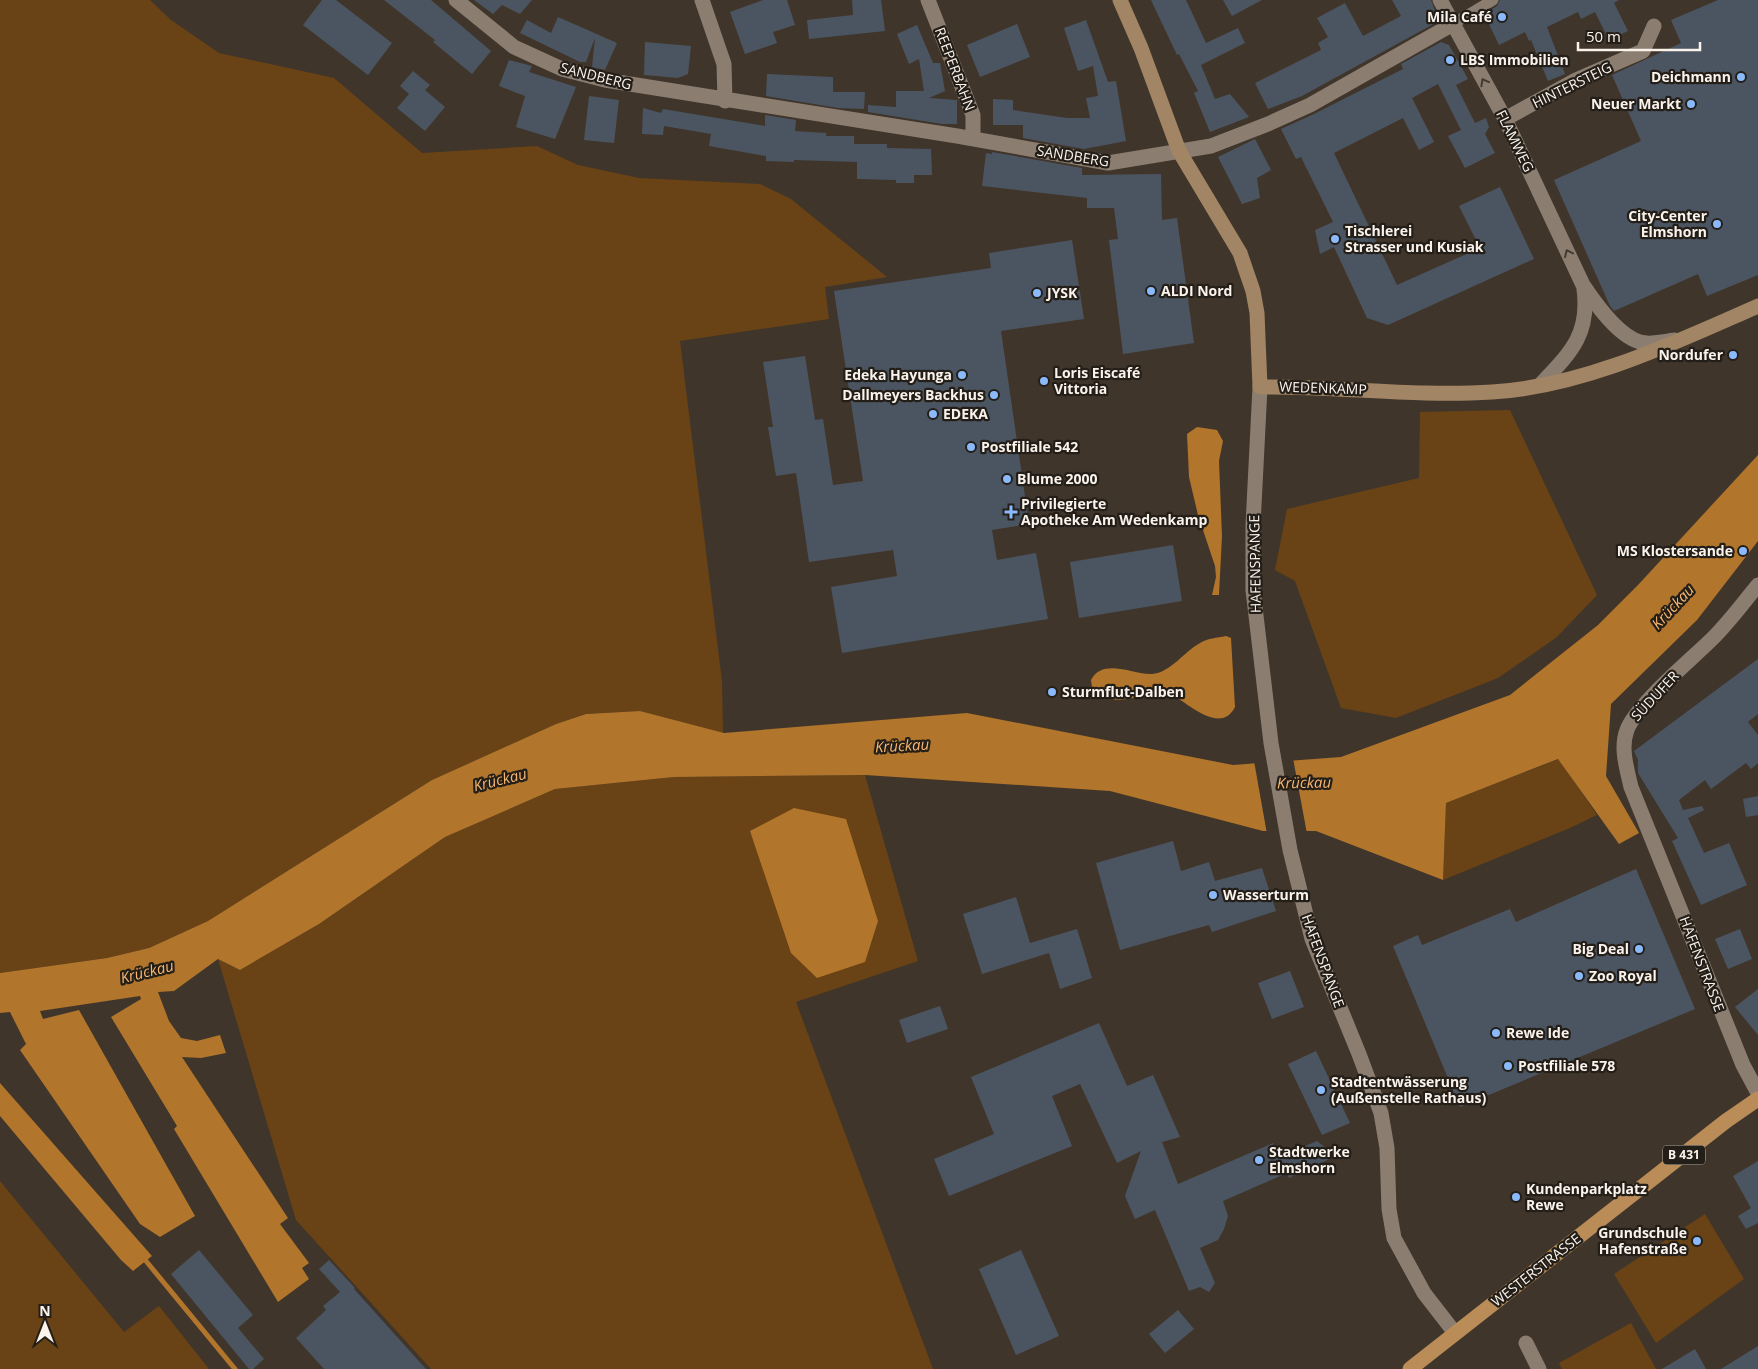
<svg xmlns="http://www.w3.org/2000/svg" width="1758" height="1369" viewBox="0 0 1758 1369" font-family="'Open Sans',sans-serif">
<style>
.green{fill:#694315}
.water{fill:#b1752b}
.pier{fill:#40352a}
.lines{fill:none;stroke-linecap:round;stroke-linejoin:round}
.stream{stroke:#b1752b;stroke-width:5}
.building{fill:#4b5562}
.pedestrian{stroke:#8b7e71;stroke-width:11}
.minor{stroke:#8b7e71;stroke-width:15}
.tertiary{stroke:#8b7e71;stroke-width:15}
.secondary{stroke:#a28564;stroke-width:15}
.primary{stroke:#b98c58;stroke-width:15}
.oneway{stroke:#423b33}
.poi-dot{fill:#8bbafc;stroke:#231e18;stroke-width:2}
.labels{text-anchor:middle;stroke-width:4.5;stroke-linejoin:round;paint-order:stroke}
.shield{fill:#231e18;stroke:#bab3ac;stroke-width:1}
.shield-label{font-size:12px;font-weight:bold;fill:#faf3ec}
.poi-label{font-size:14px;font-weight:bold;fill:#faf3ec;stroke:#231e18;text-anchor:start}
.street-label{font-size:14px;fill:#faf3ec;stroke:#231e18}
.water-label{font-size:15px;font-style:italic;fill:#f8b76f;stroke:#231e18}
</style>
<rect width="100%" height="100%" fill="#40352a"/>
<path class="green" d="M0 0H150L171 20 219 53 334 78 422 153 537 146 578 165 639 178 760 184 791 199 887 277 825 287 829 319 680 341 722 681 723 733 640 711 586 714 556 724 432 780 208 921 149 948 107 958 0 973Z
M1510 410 1597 595 1557 637 1498 678 1396 718 1341 708 1295 581 1275 570 1287 509 1419 478 1420 412Z
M1559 759 1597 815 1570 828 1443 880 1446 803Z
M865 775 918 961 796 1002 933 1369H431L296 1220 218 959 240 970 319 924 445 837 555 789 674 777Z
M0 1181 124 1332 159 1306 209 1369H0Z
M1705 1214 1744 1279 1656 1343 1614 1274Z
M1631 1323 1656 1369H1562L1559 1363Z"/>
<path class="water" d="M1197 427 1217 430 1223 441 1219 461 1222 536 1219 595H1212L1216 577 1215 566 1198 515 1189 477 1187 434Z
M1758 455V541L1697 620 1611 704 1606 776 1639 833 1619 844 1558 759 1446 803 1443 880 1316 831H1263L1110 791 865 775 674 777 555 789 445 837 319 924 240 970 218 959 174 991 158 992 169 1021 181 1038 197 1041 220 1035 226 1053 201 1058 182 1057 288 1218 280 1224 309 1263 302 1268 309 1279 278 1302 174 1129 177 1126 111 1017 141 999 140 996 40 1011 43 1019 79 1010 195 1216 160 1237 140 1224 20 1050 26 1044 10 1012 0 1013V973L107 958 149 948 208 921 432 780 556 724 586 714 640 711 724 733 967 713 1233 765 1341 757 1510 695 1598 625 1638 585Z
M1226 636 1231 638 1235 707C1220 737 1185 700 1166 691 1141 694 1110 711 1092 687L1091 680C1103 657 1134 675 1152 674 1170 673 1185 651 1200 643 1209 638 1216 638 1226 636Z
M794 808 846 819 878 921 865 962 817 978 791 953 750 831Z
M0 1083 152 1256 133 1271 121 1260 0 1116Z"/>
<path class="pier" d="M1293 758 1307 834H1267L1254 761Z"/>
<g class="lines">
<path class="stream" d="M146 1261 235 1369"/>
</g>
<path class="building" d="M322 0H336L392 43 368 75 303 25Z
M384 0H431L491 51 472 74 433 42 435 40Z
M474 0H532L520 14 502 5 493 14Z
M763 0H787L795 25 773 32 777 43 745 54 730 12Z
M852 0H881L885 31 809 39 807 20 853 15Z
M1151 0H1186L1206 43 1238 28 1245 43 1201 65 1215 99 1230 94 1249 117 1210 132 1194 93 1198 91 1179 54 1177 55Z
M1223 0H1262L1232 16Z
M1392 0H1431L1439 21 1302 96 1268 109 1255 83 1321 50 1318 43 1328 37 1317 18 1345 3 1363 36 1401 16Z
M1500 0H1619L1614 3 1628 31 1609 40 1595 12 1581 19 1578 12 1547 27 1565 74 1548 81 1531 40 1529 41 1525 32 1499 45 1484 14 1497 6Z
M1718 0H1758V275L1707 296 1698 274 1614 311 1610 306 1554 180 1641 141 1612 75 1681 43 1671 20Z
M558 17 617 43 605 70 592 67 595 38 586 62H580L520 33 527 20 551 33Z
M1086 20 1108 82 1116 81 1126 141 1084 149 1023 138V125H993V99L1013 100V110L1067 118H1090L1086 98 1098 96 1093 66 1078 71 1064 28Z
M1017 24 1030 57 980 77 967 45Z
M917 25 933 63H940L945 91 929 98 957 100V124H942L868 112V105L896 107V91H924L919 59 909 64 897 34Z
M645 42 691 46 688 74 678 78 644 75Z
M1441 42 1449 45 1468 79 1456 85 1475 123 1486 118 1489 127 1485 134 1495 153 1465 168 1448 136 1461 130 1438 84 1412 98 1434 142 1419 150 1403 118 1334 153 1397 285 1480 248 1459 206 1500 187 1534 259 1388 325 1367 318 1334 247 1320 254 1315 230 1333 222 1301 157 1296 159 1281 129 1312 115 1403 69 1401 64Z
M509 60 532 66 529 72 576 87 555 139 516 127 525 96 499 86Z
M413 71 430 85 425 90 445 107 425 131 397 108 409 94 400 86Z
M767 74 833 77V92H865L864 109 838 108 766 96Z
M589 96 619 100 614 143 584 140Z
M643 108 661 113 663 109 765 126V115L796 120 795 131 826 133V136H854V144H887V148L931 149 932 175H914V183H896V180L857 179V162L794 160V162L766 161V156L709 146 711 134 664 126 663 135 642 134Z
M1255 139 1271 170 1257 178 1260 198 1242 204 1218 157Z
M992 152 1082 168V175L1161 174 1162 220 1177 218 1194 343 1123 354 1109 240 1118 239 1114 208H1087V198L982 186 986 153 992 154Z
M1072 240 1084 319 1001 331 1029 524 992 530 997 560 1036 553 1048 619 842 653 831 587 897 576 893 550 809 562 796 473 776 476 768 427H773L763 362 805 356 815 420 823 419 833 485 863 481 834 291 991 268 989 253Z
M1173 545 1182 601 1079 618 1070 562Z
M1758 659V714L1748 722 1758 735V763L1751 769 1746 763 1711 789 1705 780 1679 800 1683 810 1702 806 1704 810 1688 818 1704 853 1729 843 1747 885 1701 905 1672 841 1678 838 1638 773V760L1634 751Z
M1758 796V815L1746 817 1743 799Z
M1173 841 1181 871 1209 862 1215 881 1262 868 1276 911 1212 932 1209 925 1120 950 1096 863Z
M1636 869 1695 1009 1460 1107 1393 946 1418 935 1422 945 1510 909 1516 922Z
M1016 897 1030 943 1077 929 1092 978 1060 989 1049 953 982 974 963 914Z
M1740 929 1752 959 1728 969 1715 939Z
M1290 971 1304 1007 1272 1019 1258 983Z
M1758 989V1035L1735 1007Z
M940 1006 948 1029 907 1043 899 1020Z
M1099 1023 1127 1086 1153 1075 1180 1137 1162 1142 1178 1184 1273 1143 1279 1157 1317 1141 1336 1156 1289 1178 1287 1173 1223 1201 1228 1216 1224 1229 1218 1240 1200 1248 1215 1283 1209 1292 1200 1287 1189 1291 1155 1210 1135 1219 1125 1196 1141 1151 1117 1163 1080 1084 1052 1096 1072 1146 949 1196 934 1159 994 1134 971 1077Z
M1316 1051 1350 1123 1322 1135 1288 1064Z
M1758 1161V1223L1746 1229 1738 1216 1751 1208 1733 1176Z
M199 1250 253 1315 238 1328 264 1359 253 1369H249L171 1274Z
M1021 1250 1059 1336 1016 1355 979 1269Z
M329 1260 355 1288 354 1289 426 1369H324L296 1338 326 1310 323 1306 340 1292 319 1269Z
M1178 1310 1194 1329 1165 1353 1149 1334Z
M1758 1346V1369H1721Z
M1695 1349 1706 1369H1662Z"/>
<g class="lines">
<path class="pedestrian" d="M1453 24 1493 0"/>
<path class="minor" d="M456 0 514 47 562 69 605 80 957 136 1108 163 1211 146 1268 124 1310 105 1453 24
M702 0 724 64 725 101
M928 0 973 115V139
M1440 0 1505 119 1583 285C1595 303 1618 336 1640 342 1650 345 1664 342 1674 340
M1505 119 1574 81 1643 51 1654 26
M1541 384C1570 353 1590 335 1584 289
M1758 585C1743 603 1729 622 1713 638 1692 659 1636 705 1627 730 1620 748 1627 769 1631 787L1743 1065 1758 1093
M1526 1343 1539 1369"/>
<path class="tertiary" d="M1260 387 1253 525V590L1271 743 1290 850 1312 939 1359 1054 1381 1113 1387 1148 1389 1209 1394 1238 1424 1293 1455 1333"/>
<path class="secondary" d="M1120 0 1141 48 1179 151 1240 253 1253 291 1257 313 1260 387C1337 386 1415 397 1492 392 1583 387 1676 342 1758 306"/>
<path class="primary" d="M1410 1369 1726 1121 1758 1099"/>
</g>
<defs><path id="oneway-chevron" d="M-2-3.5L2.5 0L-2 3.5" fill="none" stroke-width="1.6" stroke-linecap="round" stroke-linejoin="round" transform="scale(1.25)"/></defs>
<g class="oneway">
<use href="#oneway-chevron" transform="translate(1484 82) rotate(-119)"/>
<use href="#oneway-chevron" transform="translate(1568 253) rotate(-115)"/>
</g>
<g class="poi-dot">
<circle cx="1502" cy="17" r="5"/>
<circle cx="1450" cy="60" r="5"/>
<circle cx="1741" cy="77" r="5"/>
<circle cx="1691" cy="104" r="5"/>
<circle cx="1717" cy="224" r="5"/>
<circle cx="1335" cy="239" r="5"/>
<circle cx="1151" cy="291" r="5"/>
<circle cx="1037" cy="293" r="5"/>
<circle cx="1733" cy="355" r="5"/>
<circle cx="962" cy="375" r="5"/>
<circle cx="1044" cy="381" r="5"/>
<circle cx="994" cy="395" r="5"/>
<circle cx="933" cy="414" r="5"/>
<circle cx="971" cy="447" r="5"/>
<circle cx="1007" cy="479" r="5"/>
<path d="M1008.5 504.5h5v5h5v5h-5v5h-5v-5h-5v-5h5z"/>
<circle cx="1743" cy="551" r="5"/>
<circle cx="1052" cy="692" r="5"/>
<circle cx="1213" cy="895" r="5"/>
<circle cx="1639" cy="949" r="5"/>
<circle cx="1579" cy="976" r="5"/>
<circle cx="1496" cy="1033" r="5"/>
<circle cx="1508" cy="1066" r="5"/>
<circle cx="1321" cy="1090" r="5"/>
<circle cx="1259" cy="1160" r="5"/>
<circle cx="1516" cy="1197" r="5"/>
<circle cx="1697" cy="1241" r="5"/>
</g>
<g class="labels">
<rect class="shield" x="1663" y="1145.5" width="42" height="19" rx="4"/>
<g class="shield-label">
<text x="1684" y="1159">B 431</text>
</g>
<g class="poi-label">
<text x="1492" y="22" text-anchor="end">Mila Café</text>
<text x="1460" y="65">LBS Immobilien</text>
<text x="1731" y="82" text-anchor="end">Deichmann</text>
<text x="1681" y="109" text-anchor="end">Neuer Markt</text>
<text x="1707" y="221" text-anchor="end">City-Center<tspan x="1707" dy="16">Elmshorn</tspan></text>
<text x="1345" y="236">Tischlerei<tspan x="1345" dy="16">Strasser und Kusiak</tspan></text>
<text x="1161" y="296">ALDI Nord</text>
<text x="1047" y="298">JYSK</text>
<text x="1723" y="360" text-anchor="end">Nordufer</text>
<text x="1054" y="378">Loris Eiscafé<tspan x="1054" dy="16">Vittoria</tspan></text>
<text x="952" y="380" text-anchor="end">Edeka Hayunga</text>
<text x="984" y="400" text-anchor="end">Dallmeyers Backhus</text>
<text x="943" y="419">EDEKA</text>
<text x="981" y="452">Postfiliale 542</text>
<text x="1017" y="484">Blume 2000</text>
<text x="1021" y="509">Privilegierte<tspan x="1021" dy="16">Apotheke Am Wedenkamp</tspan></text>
<text x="1733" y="556" text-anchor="end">MS Klostersande</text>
<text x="1062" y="697">Sturmflut-Dalben</text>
<text x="1223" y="900">Wasserturm</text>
<text x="1629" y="954" text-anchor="end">Big Deal</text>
<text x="1589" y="981">Zoo Royal</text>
<text x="1506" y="1038">Rewe Ide</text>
<text x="1518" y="1071">Postfiliale 578</text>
<text x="1331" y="1087">Stadtentwässerung<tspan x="1331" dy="16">(Außenstelle Rathaus)</tspan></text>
<text x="1269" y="1157">Stadtwerke<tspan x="1269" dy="16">Elmshorn</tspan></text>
<text x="1526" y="1194">Kundenparkplatz<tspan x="1526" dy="16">Rewe</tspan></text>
<text x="1687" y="1238" text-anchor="end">Grundschule<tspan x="1687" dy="16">Hafenstraße</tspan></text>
</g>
<g class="street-label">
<text transform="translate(955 69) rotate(69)" y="5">REEPERBAHN</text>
<text transform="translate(596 76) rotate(14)" y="5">SANDBERG</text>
<text transform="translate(1572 85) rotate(-26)" y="5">HINTERSTEIG</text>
<text transform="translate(1515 141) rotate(64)" y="5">FLAMWEG</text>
<text transform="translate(1073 156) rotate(9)" y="5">SANDBERG</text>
<text transform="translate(1323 388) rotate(2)" y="5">WEDENKAMP</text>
<text transform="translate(1255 564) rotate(-91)" y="5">HAFENSPANGE</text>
<text transform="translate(1655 696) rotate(-47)" y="5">SÜDUFER</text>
<text transform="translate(1323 961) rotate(70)" y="5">HAFENSPANGE</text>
<text transform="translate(1702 964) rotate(69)" y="5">HAFENSTRASSE</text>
<text transform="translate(1536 1270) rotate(-38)" y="5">WESTERSTRASSE</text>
</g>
<g class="water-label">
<text transform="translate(1673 607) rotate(-47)" y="5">Krückau</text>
<text transform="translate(902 746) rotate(-3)" y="5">Krückau</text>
<text transform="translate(500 780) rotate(-14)" y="5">Krückau</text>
<text transform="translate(1304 783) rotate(-1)" y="5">Krückau</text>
<text transform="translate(147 972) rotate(-14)" y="5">Krückau</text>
</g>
</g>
<g transform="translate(45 1324)" stroke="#231e18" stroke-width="4" paint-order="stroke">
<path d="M0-4L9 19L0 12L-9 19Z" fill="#faf3ec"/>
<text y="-8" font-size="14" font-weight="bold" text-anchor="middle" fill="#faf3ec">N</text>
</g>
<path d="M1578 42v8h122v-8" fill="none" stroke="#faf3ec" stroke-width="2.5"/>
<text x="1586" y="42" font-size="15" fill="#faf3ec" stroke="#231e18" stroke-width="4" paint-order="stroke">50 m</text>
</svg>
